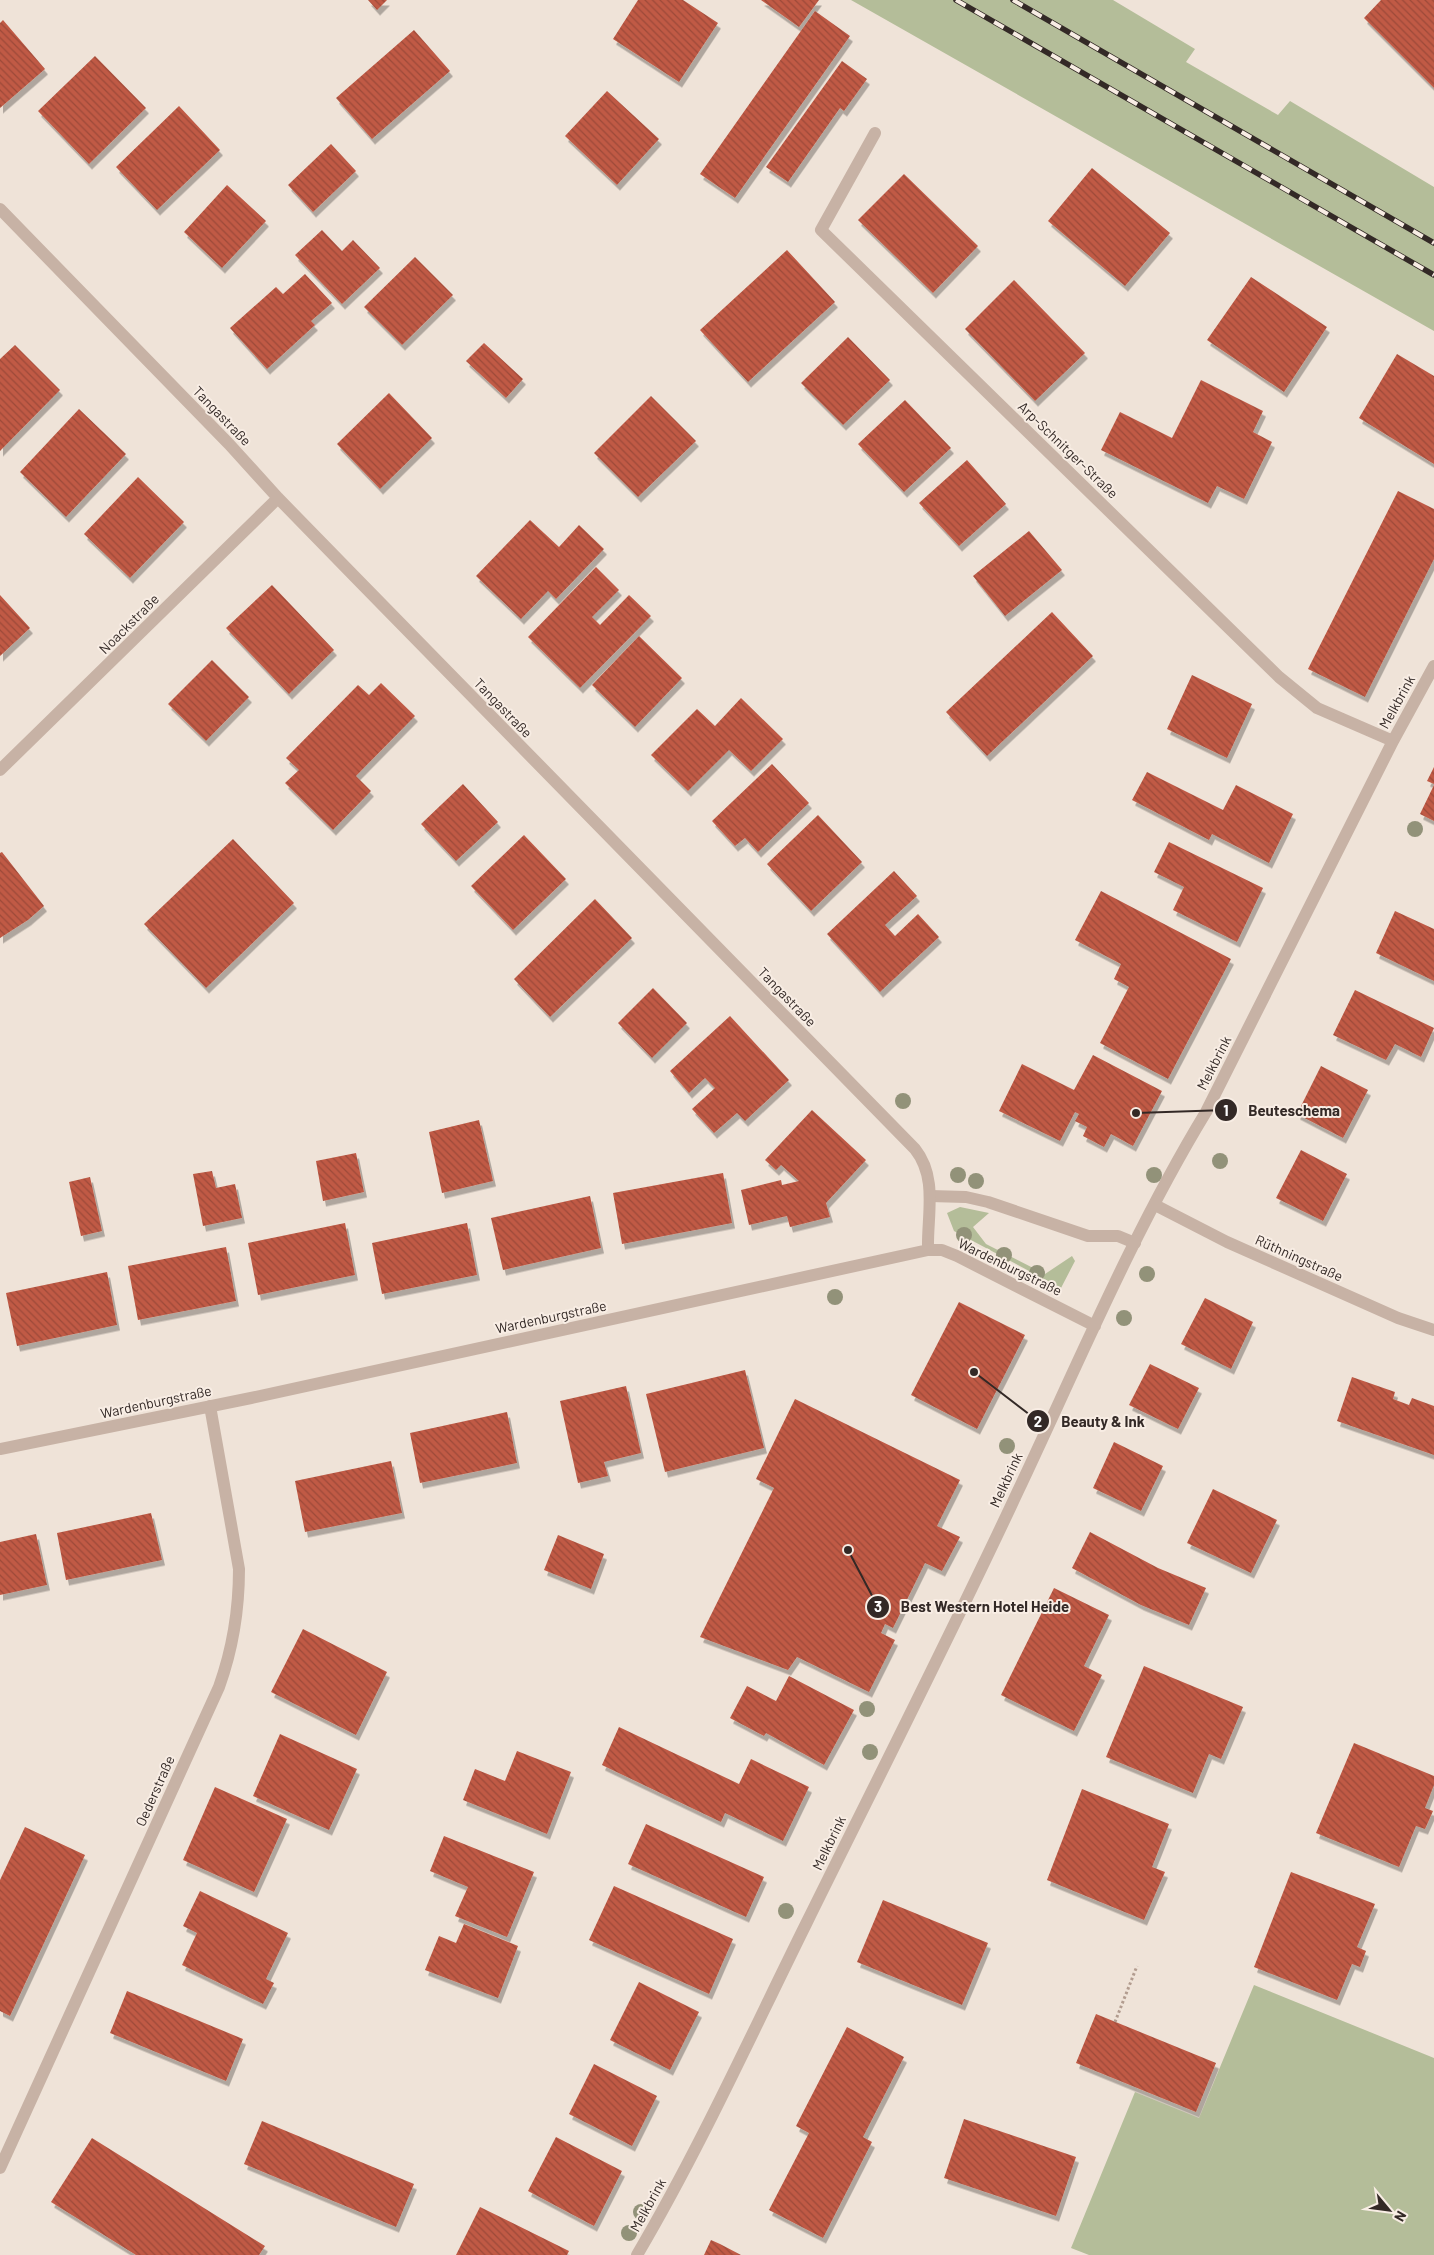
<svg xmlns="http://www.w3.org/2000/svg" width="1434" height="2255" viewBox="0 0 1434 2255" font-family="Barlow,sans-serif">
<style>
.grass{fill:#b4bd99}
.building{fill:url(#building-back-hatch);filter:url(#shadow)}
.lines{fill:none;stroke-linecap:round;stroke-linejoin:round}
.path{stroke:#b29c8f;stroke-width:3;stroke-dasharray:2.5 2.5;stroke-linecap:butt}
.lane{stroke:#c7b2a5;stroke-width:12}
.street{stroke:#c7b2a5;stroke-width:12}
.rail-casing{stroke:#332926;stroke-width:5.5}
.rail{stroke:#f8ede4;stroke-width:4;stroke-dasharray:11;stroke-linecap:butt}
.tree{fill:#929279}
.labels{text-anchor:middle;stroke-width:4;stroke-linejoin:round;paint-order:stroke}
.street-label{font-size:14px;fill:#332926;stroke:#f8ede4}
.leader{fill:none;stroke:#332926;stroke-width:2}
.callout-dot{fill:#332926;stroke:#f8ede4;stroke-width:2}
.mark-label{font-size:15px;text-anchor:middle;font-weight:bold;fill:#fff}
.callout-label{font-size:15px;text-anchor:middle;font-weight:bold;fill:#332926;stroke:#f8ede4;stroke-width:4;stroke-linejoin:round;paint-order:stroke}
</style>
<defs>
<pattern id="building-back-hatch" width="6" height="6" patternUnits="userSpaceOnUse" patternTransform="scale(1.25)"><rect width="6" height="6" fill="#c05a45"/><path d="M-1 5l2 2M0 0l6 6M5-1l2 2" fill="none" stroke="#9d4a39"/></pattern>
<filter id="shadow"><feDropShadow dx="3" dy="5.5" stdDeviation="0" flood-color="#0004"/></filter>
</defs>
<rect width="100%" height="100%" fill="#efe3d8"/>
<path class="grass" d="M851 0H1113L1195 49 1186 62 1278 115 1290 101 1434 187V331Z
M960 1207 989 1213 973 1227 986 1244 1045 1274 1072 1256 1075 1261 1061 1288 954 1231 947 1213Z
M1254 1985 1434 2058V2255H1089L1071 2248 1135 2092 1199 2118Z"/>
<path class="building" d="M368 0H387L377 10Z
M638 0H683L718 23 679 82 613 39Z
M761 0H819L799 27Z
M1381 0H1434V88L1364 18Z
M815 11 850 36 735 198 700 174Z
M3 20 45 69 0 108V23Z
M414 30 450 71 372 139 336 98Z
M95 56 146 108 89 164 38 111Z
M842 61 867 79 844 111 840 108 788 182 766 167Z
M607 91 659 139 617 185 565 136Z
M179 106 220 150 157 210 116 167Z
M331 144 356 171 313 212 288 185Z
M1092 168 1170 233 1125 286 1048 221Z
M904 174 978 246 933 293 858 220Z
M227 185 266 221 222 268 184 232Z
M322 230 342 251 353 240 380 268 342 304 295 255Z
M787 250 835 302 748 382 700 330Z
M415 257 453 295 402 345 364 307Z
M305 274 332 303 311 321 315 325 267 369 230 328 276 287 283 294Z
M1251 277 1327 327 1284 392 1207 340Z
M1014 280 1085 353 1035 401 965 329Z
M848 337 890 380 843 425 801 383Z
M484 343 523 379 506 398 466 361Z
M15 345 60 390 0 451V359Z
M1397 354 1434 376V464L1359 418Z
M1201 380 1263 411 1253 432 1272 442 1244 499 1217 486 1208 503 1101 450 1120 412 1172 438Z
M389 393 432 438 380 489 337 444Z
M651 396 696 441 638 497 594 453Z
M905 400 951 448 904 492 858 444Z
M79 409 126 454 66 517 20 472Z
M967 460 1006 504 959 546 919 503Z
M138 477 184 522 130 578 84 534Z
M1398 491 1434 509V559L1365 697 1308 669Z
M530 520 559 547 579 525 604 549 556 599 548 591 521 619 476 576Z
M1029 531 1062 570 1005 616 973 576Z
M596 567 619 590 592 617 600 625 629 595 651 616 580 688 528 637Z
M272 585 334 650 289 694 226 628Z
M0 595 30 628 0 656Z
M1052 612 1093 656 987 756 946 712Z
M639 636 682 678 635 727 592 685Z
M212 660 249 697 206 741 168 704Z
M1192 675 1252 704 1227 758 1167 729Z
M381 683 415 716 356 776 371 791 333 830 285 783 299 770 286 758 358 685 369 695Z
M741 698 783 739 751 771 729 750 688 791 651 755 697 709 715 726Z
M772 764 809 803 758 852 745 838 735 846 712 821Z
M1434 767V784L1427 781Z
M1147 772 1223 810 1236 785 1293 814 1269 863 1212 834 1209 840 1132 800Z
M463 784 498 822 456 861 421 824Z
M1434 785V821L1420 814Z
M818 815 862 862 811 911 767 864Z
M524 835 566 879 513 930 471 886Z
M233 839 294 903 206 988 144 924Z
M1169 842 1263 888 1237 942 1173 910 1184 887 1154 872Z
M2 852 44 906 28 920 0 938V853Z
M894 871 917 896 885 925 895 936 918 914 939 937 880 992 827 934Z
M1101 891 1231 959 1168 1079 1100 1043 1129 987 1114 979 1121 964 1075 940Z
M595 899 632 938 550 1017 514 979Z
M1395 911 1434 929V981L1376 953Z
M653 988 687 1023 652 1058 618 1023Z
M1355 990 1434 1028 1421 1057 1395 1044 1386 1060 1333 1035Z
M730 1016 789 1080 745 1121 737 1113 714 1133 692 1109 715 1088 705 1078 689 1093 670 1071Z
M1093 1055 1162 1091 1133 1146 1111 1134 1104 1147 1083 1136 1087 1127 1075 1121 1079 1114 1075 1112 1060 1141 999 1111 1022 1064 1074 1090Z
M1321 1066 1368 1090 1343 1138 1297 1114Z
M812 1110 866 1160 826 1203 830 1217 790 1227 787 1216 749 1225 741 1190 781 1180 782 1185 799 1181 781 1165 776 1170 765 1160Z
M479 1120 493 1181 442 1193 429 1132Z
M1301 1150 1347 1174 1323 1221 1276 1198Z
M356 1153 364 1192 323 1201 316 1161Z
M212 1171 216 1188 235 1184 242 1218 203 1226 193 1174Z
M723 1173 732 1223 622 1244 613 1193Z
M90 1177 102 1231 81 1236 69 1182Z
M590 1196 601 1248 503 1270 491 1218Z
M345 1223 355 1275 258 1295 248 1243Z
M467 1223 477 1275 382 1294 372 1243Z
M226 1247 236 1301 138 1320 128 1266Z
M107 1272 117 1325 17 1346 6 1293Z
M1205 1298 1253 1322 1231 1369 1181 1344Z
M959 1302 1025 1335 977 1429 911 1395Z
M1150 1364 1199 1388 1178 1429 1129 1405Z
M745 1370 764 1448 665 1472 646 1394Z
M1352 1377 1395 1392 1393 1399 1409 1405 1412 1398 1434 1406V1455L1337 1421Z
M626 1386 641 1453 604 1462 608 1476 578 1483 560 1401Z
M795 1399 960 1480 937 1526 960 1537 942 1571 925 1563 893 1628 885 1624 881 1633 895 1640 869 1692 797 1657 788 1670 700 1637 774 1488 756 1479Z
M507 1412 517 1463 420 1483 410 1433Z
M1114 1442 1163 1466 1141 1511 1093 1488Z
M391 1461 402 1513 305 1532 295 1481Z
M1213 1489 1277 1520 1251 1573 1187 1543Z
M151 1513 162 1560 66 1580 57 1533Z
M1090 1532 1158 1568 1206 1588 1189 1625 1141 1605 1072 1568Z
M36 1534 47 1585 0 1595V1542Z
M558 1535 604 1554 591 1589 544 1570Z
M1054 1588 1109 1615 1084 1666 1102 1675 1074 1731 1001 1695Z
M303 1629 387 1672 356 1735 271 1692Z
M1144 1666 1243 1707 1221 1759 1209 1754 1193 1793 1106 1757Z
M789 1676 854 1710 824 1765 766 1733 764 1736 730 1718 747 1686 776 1701Z
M619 1727 739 1784 751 1759 809 1787 783 1841 725 1813 721 1822 602 1765Z
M280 1734 357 1769 329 1830 253 1796Z
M1354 1743 1434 1776V1785L1425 1808 1433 1811 1425 1829 1416 1826 1399 1867 1316 1833Z
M517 1751 571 1772 547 1834 463 1800 475 1769 505 1781Z
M215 1787 287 1819 254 1892 183 1860Z
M1082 1789 1169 1824 1152 1867 1165 1872 1144 1920 1047 1880Z
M646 1824 764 1877 746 1917 628 1864Z
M25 1827 85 1855 10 2016 0 2011V1880Z
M444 1836 534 1872 507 1937 455 1916 468 1887 430 1871Z
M1291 1872 1375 1904 1357 1947 1366 1951 1360 1967 1352 1964 1337 2000 1254 1967Z
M614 1886 733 1939 709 1994 589 1940Z
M200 1891 288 1933 266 1979 274 1983 263 2004 182 1965 197 1933 183 1926Z
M883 1900 988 1943 962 2005 857 1962Z
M464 1924 518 1946 498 1998 425 1970 439 1936 456 1943Z
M639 1982 699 2012 670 2070 610 2040Z
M127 1991 243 2039 226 2081 110 2033Z
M1096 2014 1216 2063 1196 2112 1076 2063Z
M847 2027 904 2057 863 2137 872 2142 823 2238 769 2210 809 2133 796 2126Z
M594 2064 657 2096 632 2146 569 2114Z
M964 2119 1076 2157 1056 2216 944 2178Z
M262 2121 414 2184 396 2227 244 2164Z
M556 2137 622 2171 594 2226 528 2191Z
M92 2138 265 2246 259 2255H136L51 2202Z
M480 2207 569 2251 567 2255H456Z
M711 2240 720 2244 741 2255H704Z"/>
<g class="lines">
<path class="path" d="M1115 2022 1137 1966"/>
<path class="lane" d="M930 1196 966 1197 988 1202 1088 1236H1118L1135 1243"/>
<path class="street" d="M875 133 821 230 1279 677 1317 708 1393 741
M0 209 229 444 278 498 358 580 915 1149C938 1178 927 1215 928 1250
M0 770 278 498
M1155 1205 1227 1242 1398 1318 1434 1330
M0 1449 251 1398 928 1250H942L957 1256 1095 1326
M0 2168 219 1687C233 1648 239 1610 239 1569L210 1406
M637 2255C700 2148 751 2035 806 1924 877 1780 950 1637 1018 1491 1078 1364 1133 1232 1206 1112L1393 741 1434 666"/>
<defs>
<path id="rail" d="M956 0 1434 275
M1013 0 1434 243"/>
</defs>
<use href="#rail" class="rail-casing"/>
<use href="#rail" class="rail"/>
</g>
<g class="tree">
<circle cx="1415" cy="829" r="8"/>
<circle cx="903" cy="1101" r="8"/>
<circle cx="1220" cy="1161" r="8"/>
<circle cx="958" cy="1175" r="8"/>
<circle cx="1154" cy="1175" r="8"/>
<circle cx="976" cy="1181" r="8"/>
<circle cx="964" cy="1235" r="8"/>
<circle cx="1004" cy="1255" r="8"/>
<circle cx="1037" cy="1273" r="8"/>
<circle cx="1147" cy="1274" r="8"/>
<circle cx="835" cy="1297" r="8"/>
<circle cx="1124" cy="1318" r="8"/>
<circle cx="1007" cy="1446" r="8"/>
<circle cx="867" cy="1709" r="8"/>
<circle cx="870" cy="1752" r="8"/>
<circle cx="786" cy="1911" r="8"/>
<circle cx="641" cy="2212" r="8"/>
<circle cx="629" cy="2233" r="8"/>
</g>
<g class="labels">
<g class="street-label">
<text transform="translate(222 416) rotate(46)" y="5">Tangastraße</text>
<text transform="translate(1068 450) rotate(44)" y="5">Arp-Schnitger-Straße</text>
<text transform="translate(129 624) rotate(-45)" y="5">Noackstraße</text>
<text transform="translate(1397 702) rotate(-61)" y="5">Melkbrink</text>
<text transform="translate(503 708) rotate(46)" y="5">Tangastraße</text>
<text transform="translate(787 997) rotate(46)" y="5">Tangastraße</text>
<text transform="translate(1214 1063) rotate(-63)" y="5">Melkbrink</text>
<text transform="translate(1299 1258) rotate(24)" y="5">Rüthningstraße</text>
<text transform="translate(1010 1267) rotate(26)" y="5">Wardenburgstraße</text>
<text transform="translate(551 1317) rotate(-12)" y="5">Wardenburgstraße</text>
<text transform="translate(156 1402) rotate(-12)" y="5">Wardenburgstraße</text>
<text transform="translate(1006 1480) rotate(-65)" y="5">Melkbrink</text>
<text transform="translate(155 1791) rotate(-66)" y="5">Oederstraße</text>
<text transform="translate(829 1843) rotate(-64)" y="5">Melkbrink</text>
<text transform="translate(648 2205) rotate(-61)" y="5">Melkbrink</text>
</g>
</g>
<path class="leader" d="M1136 1113L1226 1110M974 1372L1038 1421M848 1550L878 1607"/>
<g class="callout-dot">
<circle cx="1136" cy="1113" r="5"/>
<circle cx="974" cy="1372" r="5"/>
<circle cx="848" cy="1550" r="5"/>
<circle cx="1226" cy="1110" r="12"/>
<circle cx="1038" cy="1421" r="12"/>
<circle cx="878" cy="1607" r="12"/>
</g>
<g class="mark-label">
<text x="1226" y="1116">1</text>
<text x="1038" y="1427">2</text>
<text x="878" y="1612">3</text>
</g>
<g class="callout-label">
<text x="1294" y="1116">Beuteschema</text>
<text x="1103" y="1427">Beauty &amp; Ink</text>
<text x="985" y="1612">Best Western Hotel Heide</text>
</g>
<g transform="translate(1389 2210) rotate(119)" stroke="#f8ede4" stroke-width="4" paint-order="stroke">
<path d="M0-4L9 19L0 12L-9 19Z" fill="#332926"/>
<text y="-8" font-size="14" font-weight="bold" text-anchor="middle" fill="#332926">N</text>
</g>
</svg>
